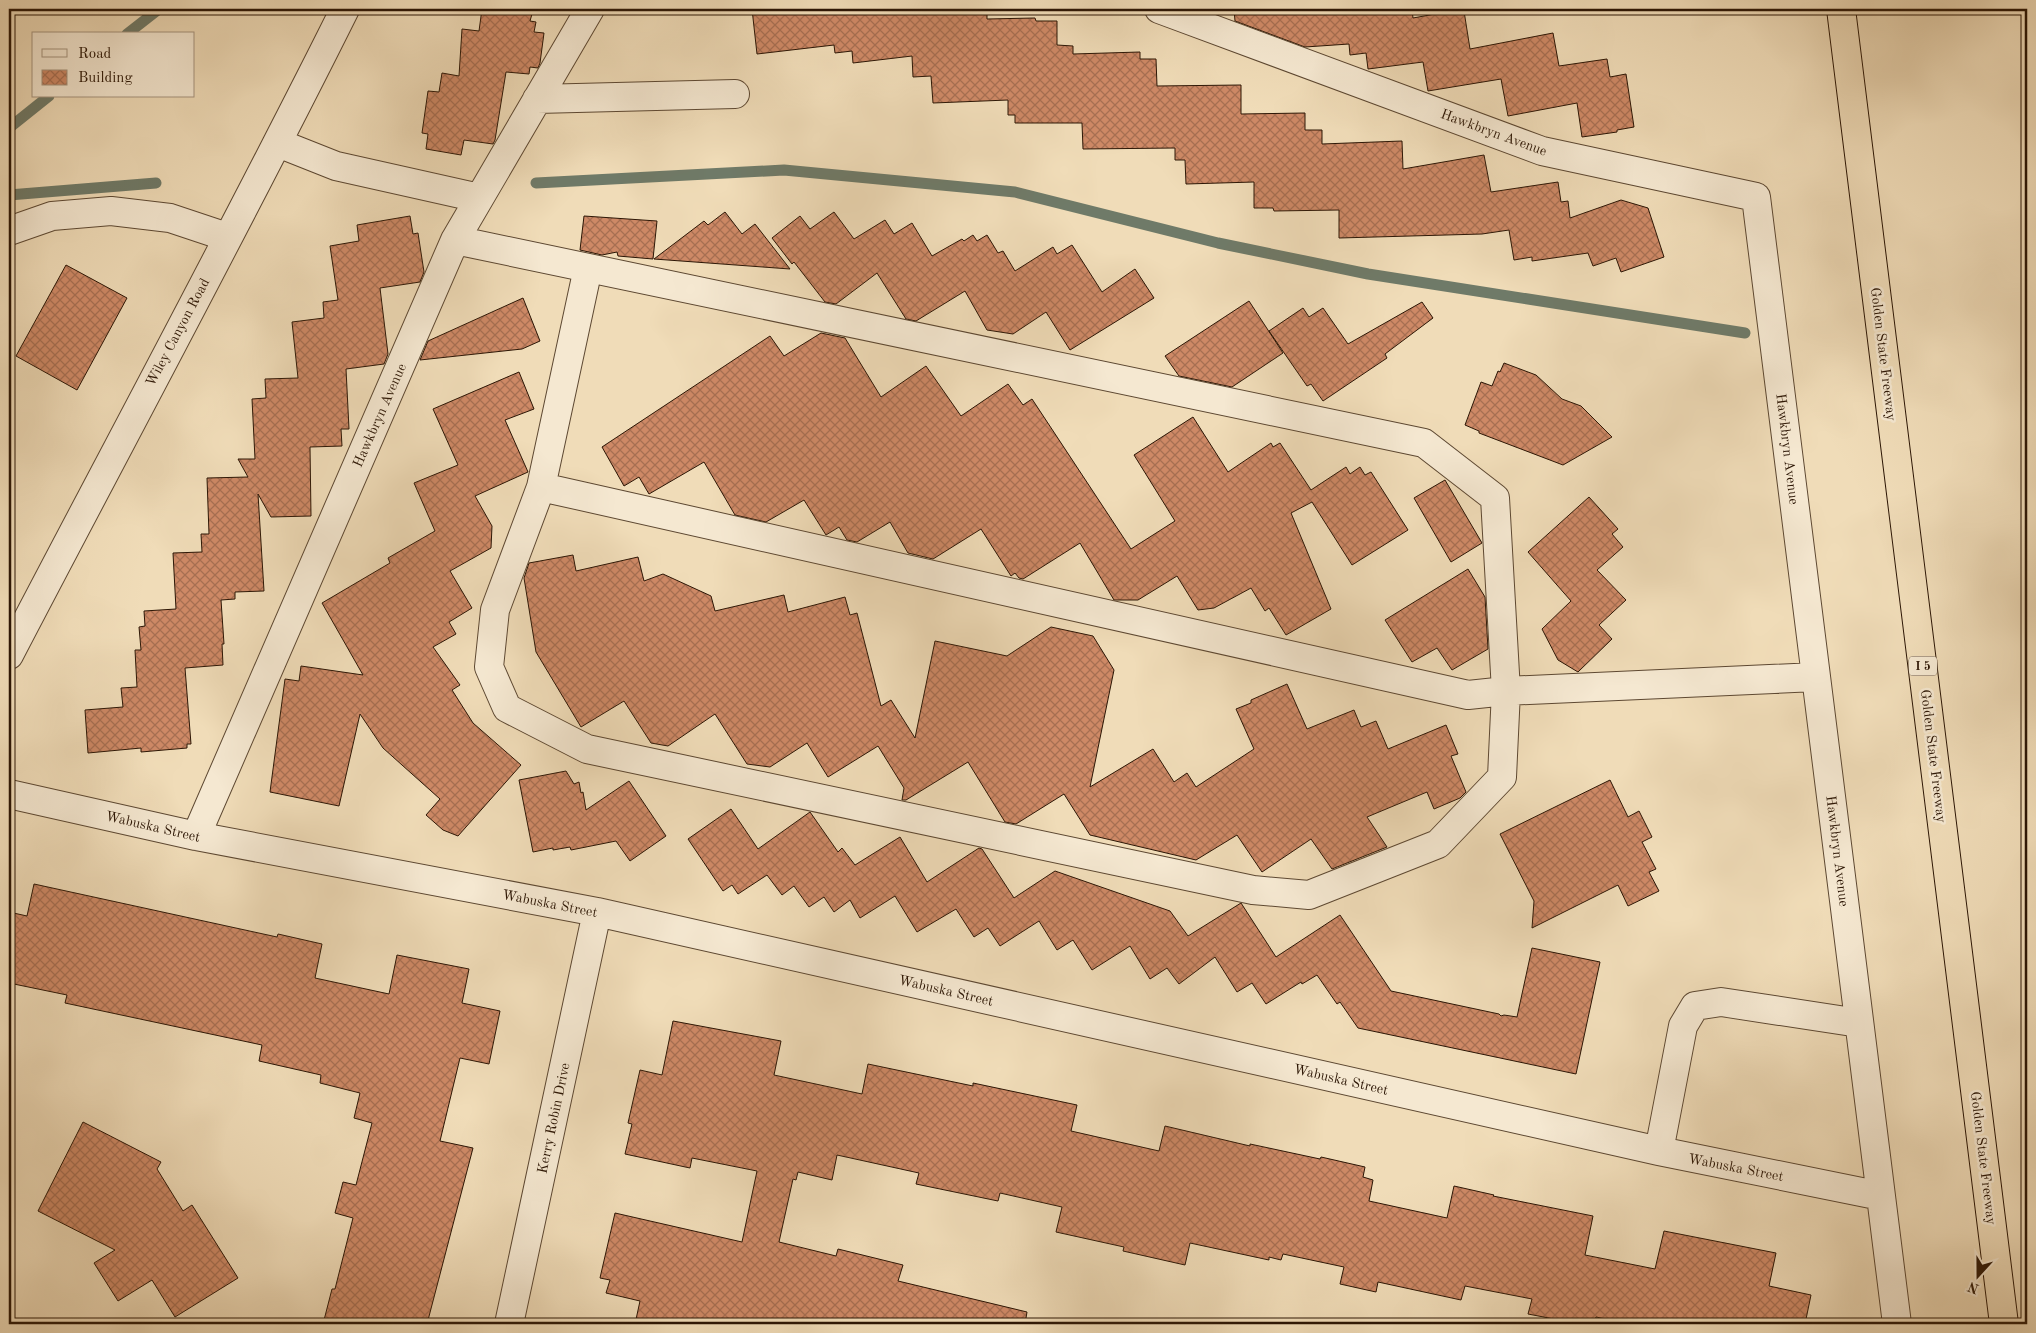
<svg xmlns="http://www.w3.org/2000/svg" width="2036" height="1333" viewBox="0 0 2036 1333" font-family="'Old Standard TT',serif">
<style>
.lines{fill:none;stroke-linecap:round;stroke-linejoin:round}
.stream{stroke:#6f7a68;stroke-width:11}
.building{fill:url(#building-cross-hatch);stroke:#2c1605}
.minor-casing{stroke:#5d4832;stroke-width:30}
.highway-casing{stroke:#2c1605;stroke-width:30}
.minor{stroke:#f5e8d1;stroke-width:28}
.highway{stroke:#f0dcb8;stroke-width:28}
.labels{text-anchor:middle;stroke-width:5;stroke-linejoin:round;paint-order:stroke}
.shield{fill:#f5e8d1;stroke:#685542;stroke-width:1}
.shield-label{font-size:12px;font-weight:bold;fill:#2c1605}
.street-label{font-size:14px;fill:#2c1605;stroke:#f5e8d1}
</style>
<defs>
<pattern id="building-cross-hatch" width="8" height="8" patternUnits="userSpaceOnUse" patternTransform="scale(1.25)"><rect width="8" height="8" fill="#ce8966"/><path d="M0 0l8 8M0 8l8-8" fill="none" stroke="#a76f52"/></pattern>
</defs>
<rect width="100%" height="100%" fill="#f0dcb8"/>
<filter id="stains"><feTurbulence type="fractalNoise" baseFrequency=".004" numOctaves="4"/><feColorMatrix values="0 0 0 0 .2 0 0 0 0 .09 0 0 0 0 .02 0 0 0 .5 -.17"/></filter>
<radialGradient id="worn" r=".72"><stop offset=".6" stop-color="#630" stop-opacity="0"/><stop offset="1" stop-color="#630" stop-opacity=".3"/></radialGradient>
<g class="lines">
<path class="stream" d="M127 34 159 9
M9 128 49 96
M536 183 784 170 1015 192 1218 243 1368 274 1745 333
M9 195 156 183"/>
</g>
<path class="building" d="M482 9 532 14 530 21 536 22 534 32 544 33 540 63 538 68 530 67 529 74 506 72 495 140 493 144 464 140 461 155 426 149 428 134 422 133 428 91 439 92 442 73 459 76 462 29 479 31Z
M752 9H987V19L1035 18 1036 21H1057V45L1073 46V54L1140 52V59H1156L1157 86 1241 85V114L1305 113V130H1322V144L1402 141 1403 169 1484 155 1491 192 1558 182 1561 202 1568 201 1570 218 1621 200 1648 208 1664 257 1621 272 1616 258 1593 266 1588 253 1532 261V257L1514 260 1509 230 1482 234 1339 238V210L1274 211 1273 208H1254V182L1186 184 1185 160H1175V148L1083 149 1082 123H1015V115H1008V100L933 103 931 76 913 77 912 56 853 63 852 51 835 53 834 45 757 54Z
M1234 9H1412L1413 18 1457 10V12L1464 11 1470 49 1553 33 1559 66 1607 59 1610 77 1626 74 1634 127 1617 130V132L1582 137 1577 103 1508 116 1501 79 1428 91 1423 62 1368 69 1366 53 1350 55 1349 44 1305 47 1235 21Z
M725 212 742 234 755 224 790 269 654 259 704 221 708 225Z
M834 212 854 239 885 220 894 234 912 223 932 256 962 239 964 241 973 235 977 241 987 235 998 253 1003 251 1015 271 1053 247 1057 254 1072 245 1102 292 1135 269 1154 298 1070 350 1046 312 1013 334 987 330 965 291 916 321 906 319 877 273 836 304 825 302 794 262 792 264 772 238 800 216 810 229Z
M410 216 413 234 418 233 424 272 420 282 380 288 388 354 384 364 346 369 349 429H341L342 446 310 447 311 516 271 517 258 494 264 591 235 592V599L221 600 224 644H222L223 665 185 668 191 744H187V748L141 752V748L88 753 85 710 123 707 121 688 137 687 135 650H141L139 627 145 626 144 611 176 609 173 553 202 552 201 534H209L207 478 248 477 238 459H255L252 399 266 398 265 379 298 378 292 322 324 318 323 302 338 300 330 246 359 241 357 225Z
M584 216 657 221 653 259 618 256 617 252 602 255 580 250Z
M66 265 127 298 77 390 16 356Z
M523 298 540 341 522 349 420 360 428 341Z
M1249 301 1283 353 1232 387 1179 376 1165 356Z
M1422 302 1433 318 1385 354 1387 358 1323 401 1311 384 1307 386 1269 331 1303 308 1309 317 1323 308 1348 344Z
M821 333 845 338 881 397 926 366 961 416 1008 384 1023 405 1032 399 1131 549 1175 521 1134 455 1193 417 1228 472 1271 443 1273 447 1280 443 1311 490 1346 467 1350 474 1360 467 1365 475 1371 472 1408 530 1352 565 1312 502 1291 513 1331 609 1286 635 1269 608 1265 611 1251 588 1214 608 1198 610 1177 576 1138 600H1114L1080 543 1023 579 1019 578 1015 573 1011 576 981 529 933 559 908 553 890 522 857 542 847 540 839 527 826 535 804 500 766 522 735 515 704 462 649 494 639 477 624 486 602 447 770 336 784 356Z
M1504 363 1536 375 1562 399 1581 406 1612 437 1563 465 1479 433V431L1465 425 1481 382 1492 386 1498 371 1500 372Z
M519 372 534 409 505 420 528 472 475 496 492 526 491 548 450 571 472 608 449 622 456 634 433 647 460 685 452 690 473 723 521 765 458 836 443 830 426 815 440 799 383 748 360 714 339 806 270 792 285 679 299 681 301 666 363 675 322 603 390 563 388 558 435 531 414 483 458 465 433 409Z
M1445 480 1482 543 1451 562 1414 498Z
M1589 497 1618 529 1612 534 1623 547 1597 570 1626 600 1599 625 1612 639 1578 672 1558 660 1542 629 1571 601 1528 552Z
M573 555 576 571 638 557 644 581 663 574 711 596 715 611 784 595 788 612 845 597 850 615 857 613 881 706 891 700 915 738 935 641 1007 656 1051 627 1093 636 1114 670 1090 787 1153 749 1174 782 1187 773 1196 787 1254 749 1236 709 1251 703V700L1287 684 1307 729 1354 710 1361 727 1376 721 1388 749 1446 725 1458 754 1451 756 1466 792 1460 798 1434 809 1427 792 1367 817 1387 847 1332 869 1311 839 1262 872 1237 835 1196 860 1090 835 1064 794 1016 824 1005 822 968 762 906 800H902L904 788 878 746 828 777 807 743 770 767 747 764 715 714 668 746 651 743 624 701 581 727 536 652 524 578 529 563Z
M1468 569 1485 597 1488 649 1452 670 1437 648 1412 662 1385 620Z
M566 771 574 784 579 782 581 793 583 792 586 810 629 781 666 836 630 861 616 841 571 850 570 847 553 850V848L533 852 519 780Z
M1610 780 1628 817 1639 811 1652 837 1642 842 1656 869 1649 872 1659 891 1628 906 1618 885 1532 928 1534 901 1500 834Z
M731 809 758 849 810 812 838 852 842 848 855 865 900 837 927 882 979 848 982 849 1014 898 1055 871 1170 911 1188 936 1241 903 1276 957 1340 915 1391 991 1499 1014 1501 1016 1504 1015 1517 1017 1532 948 1600 962 1576 1074 1358 1028 1340 1002 1337 1004 1317 975 1302 984 1301 982 1266 1004 1252 983 1237 992 1215 957 1179 984 1167 968 1150 979 1130 946 1092 970 1073 940 1057 950 1039 921 1000 946 988 928 974 937 956 909 917 932 895 896 860 918 850 900 834 912 824 897 809 907 794 886 782 895 767 875 738 894 732 885 723 891 688 839Z
M34 884 277 937 278 934 322 944 315 978 389 994 397 955 469 969 462 1003 500 1011 489 1064 460 1058 440 1141 473 1148 427 1324H323L332 1289H335L353 1218 335 1213 343 1182 356 1185 372 1123 354 1118 360 1093 320 1083 321 1075 259 1061 262 1045 65 1003 67 995 9 983V912L27 916Z
M673 1021 781 1041 774 1075 862 1094 868 1064 973 1086V1083L1077 1105 1071 1131 1159 1151 1165 1126 1250 1146V1144L1320 1159 1321 1157 1365 1167 1363 1177 1373 1180 1369 1201 1447 1218 1454 1186 1494 1195 1493 1196 1593 1216 1585 1255 1655 1269 1664 1231 1776 1253 1769 1286 1811 1295 1805 1324H1628L1596 1317 1594 1324H1580L1528 1314 1532 1299 1465 1286 1461 1300 1378 1282 1376 1292 1340 1284 1344 1267 1283 1254 1281 1260 1269 1257V1260L1190 1243 1185 1265 1123 1251 1124 1247 1056 1232 1062 1207 1000 1193 998 1201 916 1184 919 1173 837 1155 832 1180 798 1172 796 1180 793 1179 779 1242 836 1256 838 1249 903 1265 898 1281 1027 1312 1025 1324H635L640 1301 606 1293 610 1280 600 1278 615 1213 742 1242 757 1171 692 1158 690 1168 625 1154 632 1124 628 1123 640 1070 662 1075Z
M83 1122 161 1162 157 1169 183 1211 192 1205 238 1278 175 1317 152 1280 118 1301 94 1263 115 1250 38 1211Z"/>
<g class="lines">
<defs>
<path id="minor" d="M1159 9 1542 151 1756 197 1897 1324
M537 99 735 94
M278 143 336 166 479 198
M9 231 52 216 111 211 170 218 227 237
M455 240 1424 443 1495 498 1506 691 1502 777 1438 844 1309 895 1253 890 587 749 507 708 489 667 495 610 541 487 588 268
M541 487 1468 695 1506 691 1816 677
M9 655C121 440 237 226 345 9
M9 794 196 836 597 912 1659 1151 1881 1196
M196 836 455 240 590 9
M1659 1151 1683 1026 1695 1006 1721 1002 1859 1023
M509 1324 597 912"/>
<path id="highway" d="M1841 9 2004 1324"/>
</defs>
<use href="#minor" class="minor-casing"/>
<use href="#highway" class="highway-casing"/>
<use href="#minor" class="minor"/>
<use href="#highway" class="highway"/>
</g>
<g class="labels">
<rect class="shield" x="1909" y="656.5" width="28" height="19" rx="4"/>
<g class="shield-label">
<text x="1923" y="670">I 5</text>
</g>
<g class="street-label">
<text transform="translate(1494 132) rotate(20)" y="5">Hawkbryn Avenue</text>
<text transform="translate(177 332) rotate(-62)" y="5">Wiley Canyon Road</text>
<text transform="translate(1884 354) rotate(83)" y="5">Golden State Freeway</text>
<text transform="translate(379 415) rotate(-66)" y="5">Hawkbryn Avenue</text>
<text transform="translate(1788 449) rotate(83)" y="5">Hawkbryn Avenue</text>
<text transform="translate(1934 756) rotate(83)" y="5">Golden State Freeway</text>
<text transform="translate(153 826) rotate(13)" y="5">Wabuska Street</text>
<text transform="translate(1838 851) rotate(83)" y="5">Hawkbryn Avenue</text>
<text transform="translate(550 903) rotate(11)" y="5">Wabuska Street</text>
<text transform="translate(946 990) rotate(13)" y="5">Wabuska Street</text>
<text transform="translate(1341 1079) rotate(13)" y="5">Wabuska Street</text>
<text transform="translate(553 1118) rotate(-78)" y="5">Kerry Robin Drive</text>
<text transform="translate(1984 1158) rotate(83)" y="5">Golden State Freeway</text>
<text transform="translate(1736 1167) rotate(11)" y="5">Wabuska Street</text>
</g>
</g>
<rect width="2036" height="1333" fill="none" stroke="#f0dcb8" stroke-width="30"/>
<rect x="10" y="10" width="2016" height="1313" fill="none" stroke="#2c1605" stroke-width="2.5"/>
<rect x="15" y="15" width="2006" height="1303" fill="none" stroke="#2c1605"/>
<rect x="32" y="32" width="162" height="65" fill="#f5e8d1" stroke="#a5947f"/>
<rect x="42" y="49" width="25" height="8" fill="#f5e8d1" stroke="#a5947f"/>
<text x="78" y="58" font-size="15" fill="#2c1605">Road</text>
<rect x="42" y="70" width="25" height="15" fill="url(#building-cross-hatch)" stroke="#a5947f"/>
<text x="78" y="82" font-size="15" fill="#2c1605">Building</text>
<g transform="translate(1978 1276) rotate(201)" stroke="#f5e8d1" stroke-width="4" paint-order="stroke">
<path d="M0-4L9 19L0 12L-9 19Z" fill="#2c1605"/>
<text y="-8" font-size="14" font-weight="bold" text-anchor="middle" fill="#2c1605">N</text>
</g>
<rect width="100%" height="100%" filter="url(#stains)"/>
<rect width="100%" height="100%" fill="url(#worn)"/>
</svg>
